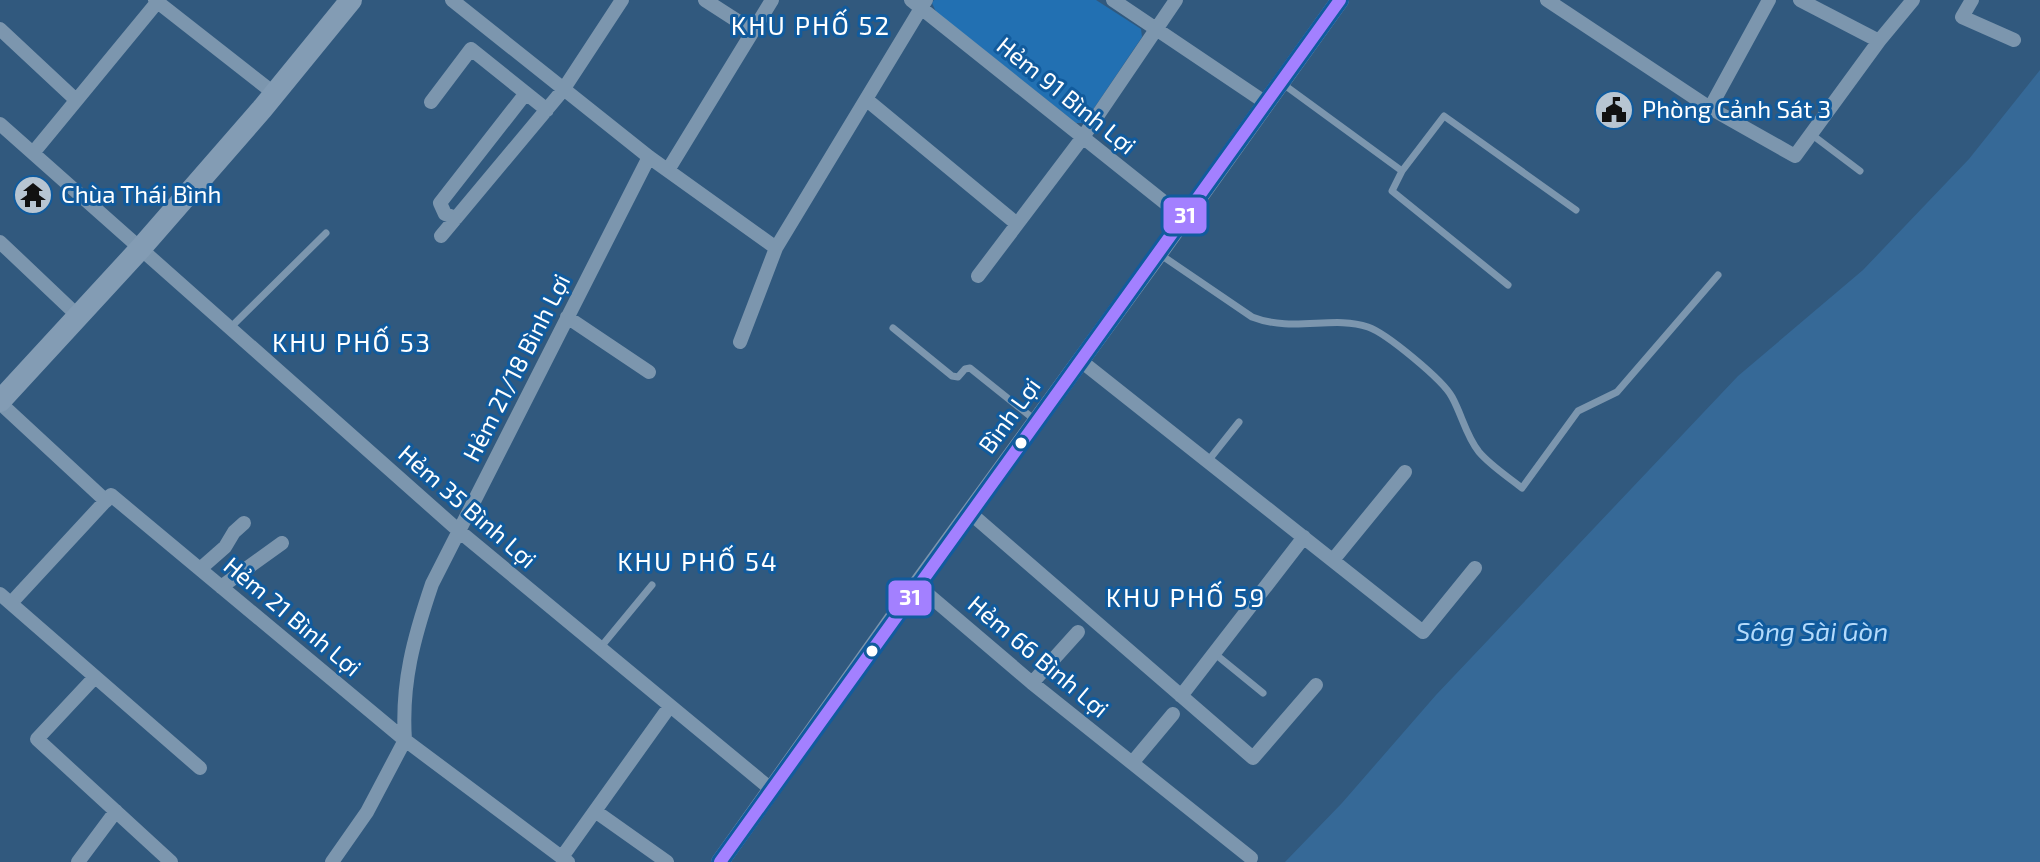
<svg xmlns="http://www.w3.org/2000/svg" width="2040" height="862" viewBox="0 0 2040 862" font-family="'Exo 2',sans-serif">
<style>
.green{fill:#2270b2}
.water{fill:#366997}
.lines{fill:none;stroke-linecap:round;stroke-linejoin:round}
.service{stroke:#7c96ae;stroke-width:7}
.minor{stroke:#7c96ae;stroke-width:14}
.tertiary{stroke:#7c96ae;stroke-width:18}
.secondary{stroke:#839cb4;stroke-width:22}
.bus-1-casing{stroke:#115b9d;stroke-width:18}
.bus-1{stroke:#a380ff;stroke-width:12}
.bus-dot{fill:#fff;stroke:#115b9d;stroke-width:3}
.labels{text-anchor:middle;stroke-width:6;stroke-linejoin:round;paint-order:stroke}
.street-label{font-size:24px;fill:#fff;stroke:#115b9d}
.poi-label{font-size:24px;fill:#fff;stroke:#115b9d;text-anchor:start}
.neighbourhood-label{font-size:26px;letter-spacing:2px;fill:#fff;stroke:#115b9d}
.water-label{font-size:26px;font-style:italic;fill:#b3dafb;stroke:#115b9d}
.line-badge{stroke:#115b9d;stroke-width:3}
.badge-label{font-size:22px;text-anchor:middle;font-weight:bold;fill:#fff}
</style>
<rect width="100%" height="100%" fill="#31597e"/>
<path class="green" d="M934 0H1096L1141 29 1142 37 1084 123H1076L936 12 932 3Z"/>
<path class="water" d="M2040 70V862H1285L1342 803 1436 695 1738 376 1863 270 1969 159Z"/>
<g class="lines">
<path class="service" d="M1283 84 1402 171 1444 116 1576 210
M1811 134 1860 171
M1402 171 1392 191 1508 285
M1161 255 1252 317C1293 333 1333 315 1368 327 1386 333 1443 380 1452 397 1462 415 1466 436 1479 452 1491 466 1507 476 1522 488L1578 411 1617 392 1718 275
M230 328 326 233
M893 328 952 376 958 377 965 369 970 368 1035 420
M1208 461 1239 422
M600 648 652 585
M1214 653 1263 693"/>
<path class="minor" d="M155 0 275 94
M452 0 649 157 776 248
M705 0 753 31
M911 0 1184 218
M1113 0 1266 103
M1547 0 1710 108 1795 156 1879 41 1913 0
M1800 0 1879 41
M1972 0 1962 17 2014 40
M0 29 76 100
M867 100 1017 224
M431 102 471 49 547 110
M1710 108 1769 0
M0 124 459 531 772 790
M33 153 159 0
M668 170 772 0
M456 218 445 214 440 203 526 93
M441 236 563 90 622 0
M0 242 78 316
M978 276 1083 137 1176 0
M567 317 649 372
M740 342 776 248 926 0
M1081 361 1423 632 1475 568
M0 403 106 501
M969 512 1253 758 1316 685
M1333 560 1405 472
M200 569 225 547 234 532 244 523
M917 585 1032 683 1251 858
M221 587 282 543
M0 594 200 768
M11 603 111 495 405 740 568 862
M95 677 37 739 171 862
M1032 683 1078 632
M1181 696 1304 537
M405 740C401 683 414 637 432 584L649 157
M1132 763 1173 714
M595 811 667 862
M562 857 670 706
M78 862 116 811
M332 862 367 812 405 740"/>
<path class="tertiary" d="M720 862 917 585 1159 253 1340 0"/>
<path class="secondary" d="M0 401 140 249 262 109 351 0"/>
<defs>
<path id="bus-1" d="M720 862 1340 0"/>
</defs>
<use href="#bus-1" class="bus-1-casing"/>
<use href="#bus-1" class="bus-1"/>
</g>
<defs>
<symbol id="civic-disc" viewBox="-11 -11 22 22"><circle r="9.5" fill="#b7c5d2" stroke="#115b9d"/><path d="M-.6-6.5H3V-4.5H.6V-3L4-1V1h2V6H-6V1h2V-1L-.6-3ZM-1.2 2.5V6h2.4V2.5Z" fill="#111"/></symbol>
<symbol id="temple-disc" viewBox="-11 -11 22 22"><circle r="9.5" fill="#b7c5d2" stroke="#115b9d"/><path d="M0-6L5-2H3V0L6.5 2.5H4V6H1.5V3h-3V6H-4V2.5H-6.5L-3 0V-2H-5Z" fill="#111"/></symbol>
</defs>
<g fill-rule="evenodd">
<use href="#civic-disc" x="1592" y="88" width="44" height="44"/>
<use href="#temple-disc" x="11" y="173" width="44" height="44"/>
</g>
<g class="bus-dot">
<circle cx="1021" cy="443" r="7"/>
<circle cx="872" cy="651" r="7"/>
</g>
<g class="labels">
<g class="street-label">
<text transform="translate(1066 96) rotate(39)" y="8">Hẻm 91 Bình Lợi</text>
<text transform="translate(517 368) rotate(-63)" y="8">Hẻm 21/18 Bình Lợi</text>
<text transform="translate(1010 416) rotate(-54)" y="8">Bình Lợi</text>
<text transform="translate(467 507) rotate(41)" y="8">Hẻm 35 Bình Lợi</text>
<text transform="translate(292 617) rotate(40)" y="8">Hẻm 21 Bình Lợi</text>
<text transform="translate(1038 657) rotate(40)" y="8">Hẻm 66 Bình Lợi</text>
</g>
<g class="poi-label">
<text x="1642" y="118">Phòng Cảnh Sát 3</text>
<text x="61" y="203">Chùa Thái Bình</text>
</g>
<g class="neighbourhood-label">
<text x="811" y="35">KHU PHỐ 52</text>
<text x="352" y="352">KHU PHỐ 53</text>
<text x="698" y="571">KHU PHỐ 54</text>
<text x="1186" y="607">KHU PHỐ 59</text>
</g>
<g class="water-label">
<text x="1812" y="641">Sông Sài Gòn</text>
</g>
</g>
<g class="line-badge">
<rect x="1162" y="196" width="46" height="39" rx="8" fill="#a380ff"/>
<rect x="887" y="579" width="46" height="38" rx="8" fill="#a380ff"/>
</g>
<g class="badge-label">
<text x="1185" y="223">31</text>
<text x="910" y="605">31</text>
</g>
</svg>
